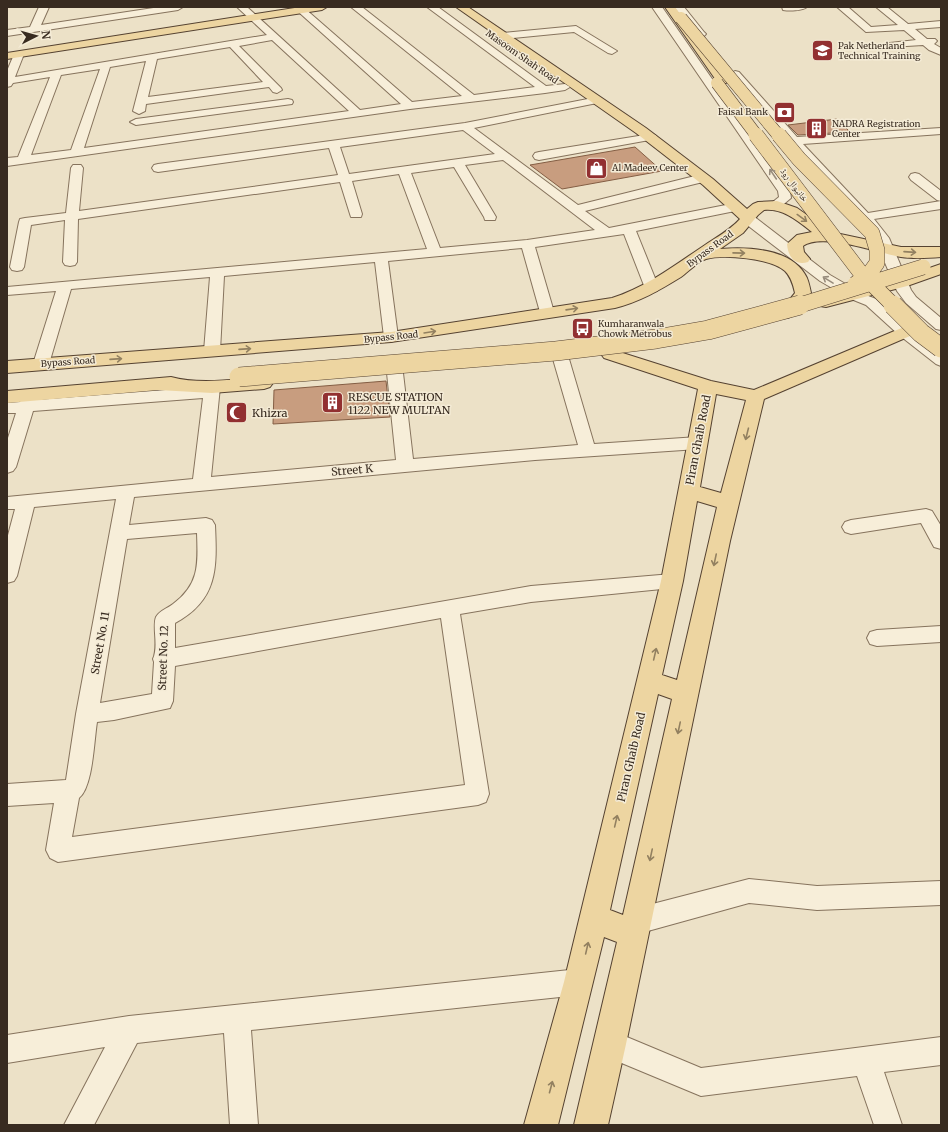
<svg xmlns="http://www.w3.org/2000/svg" width="948" height="1132" viewBox="0 0 948 1132" font-family="Merriweather,'Noto Naskh Arabic',serif">
<style>
.building{fill:#c89d7f;stroke:#845e44}
.lines{fill:none;stroke-linecap:round;stroke-linejoin:round}
.minor-casing{stroke:#86735d;stroke-width:2}
.major-casing{stroke:#554231;stroke-width:2}
.minor{fill:#f7eed9;fill-rule:evenodd}
.major{fill:#edd5a1;fill-rule:evenodd}
.major-bridge-far2-casing{stroke:#554231;stroke-width:13;stroke-linecap:butt}
.major-bridge-far1-casing{stroke:#554231;stroke-width:16;stroke-linecap:butt}
.major-bridge-casing{stroke:#554231;stroke-width:20;stroke-linecap:butt}
.major-bridge-far2{stroke:#edd5a1;stroke-width:12}
.major-bridge-far1{stroke:#edd5a1;stroke-width:15}
.major-bridge{stroke:#edd5a1;stroke-width:19}
.oneway{stroke:#988c7c}
.oneway2{stroke:#928060}
.labels{text-anchor:middle;stroke-width:3;stroke-linejoin:round;paint-order:stroke}
.far-poi-label{font-size:9px;fill:#382b20;stroke:#f4ebd6;text-anchor:start}
.far-street-label{font-size:9px;fill:#382b20;stroke:#f4ebd6}
.poi-label{font-size:11px;fill:#382b20;stroke:#f4ebd6;text-anchor:start}
.street-label{font-size:11px;fill:#382b20;stroke:#f4ebd6}
</style>
<rect width="100%" height="100%" fill="#ece1c7"/>
<path class="building" d="M837 119 850 132 798 135 788 125Z
M635 147 662 171 562 189 530 165Z
M386 381 390 417 273 424 274 390Z"/>
<g class="lines">
<defs>
<path id="minor" d="M39 7H49L41 25 160 7H183L178 10 7 36V30L30 27Z
M237 7H247L360 110 401 104 293 7H303L412 102 462 96 351 7H362L474 95 535 87 427 7H438L546 86 565 84 570 87 565 90 545 93 410 109 7 166V158L18 157 50 77 13 83 11 86 7 87V71L15 52H23L24 54 15 77 267 35ZM272 40 349 111 84 148 110 67 146 61 133 111 139 114 145 111 146 104 269 87 273 92 277 93 282 90 281 88 239 46ZM230 47 263 82 148 97 157 59ZM100 69 71 150 31 155 61 75Z
M652 7H662L790 191 791 198 779 208H771L769 205 779 197 778 191Z
M674 7H684L704 32 706 34 704 36H698Z
M782 7H807C802 11 789 11 783 10Z
M837 7H848L871 27 898 25 876 7H887L908 24 941 21V27L915 29 927 39H935L937 41 934 44 941 48V55L929 50 923 45 890 47 888 45 890 43 916 40 904 30 866 32Z
M576 26 617 51 612 54 608 53 574 32 503 39 498 36 503 33Z
M735 71 739 72 797 137 941 128V134L803 144 868 213 941 201V209L874 219 889 238 911 290 916 297 941 318V330L936 329 906 303 897 291 872 232 768 120 730 74Z
M598 97 603 100 602 102 474 128 578 205 703 174 707 175 709 178 707 181 585 211 609 228 736 203 740 204 742 207 740 210 636 231 659 288 657 291 652 292 647 291 645 288 624 234 535 247 554 312 552 315 547 316 542 315 540 312 522 248 388 261 398 337 396 340 391 342 386 340 384 337 375 262 224 276 220 351 217 354 212 356 207 354 204 351 210 277 71 289 49 364 46 367 41 369 36 367 33 364 56 291 7 295V287L427 249 399 174 352 181 362 214 361 217H351L350 214 340 182 78 219 77 262 75 265 70 266 65 265 63 262 65 220 31 225 24 267 22 270 17 271 12 270 10 267 19 222 20 219 25 218 66 213 71 168 73 165H81L83 168 79 211 338 175 329 148 158 172 154 171 152 168 154 165 158 164 465 123ZM463 130 495 154 349 174 340 147ZM503 160 595 230 527 240 440 248 411 173 454 167 484 217 485 220H495L496 217 465 165Z
M288 99 292 100 293 102 292 104 136 125 130 122 136 119Z
M651 134 655 135 657 137 655 139 539 160 535 159 533 156 535 153 539 152Z
M915 173 919 174 941 191V201L937 200 911 180 909 177 911 174Z
M747 214 752 215 830 275 861 293 876 299 909 329 941 353V366L936 364 899 335 866 305 851 299 820 281 742 221 741 218 742 215Z
M561 354 566 356 569 359 594 444 698 437 704 439 706 443 704 447 698 449 535 460 134 497 129 525 206 518 212 520 215 525C217 568 218 600 175 623V648L531 586 672 574 679 576 682 581 679 586 672 588 531 602 460 614 489 794 486 802 478 805 58 862 50 858 46 850 54 803 7 806V784L66 780 76 714 116 499 34 507 17 576 14 581 7 583V539L15 509H7V497L193 479 203 398 33 411 16 467 13 471 7 473V441L16 413H7V403L20 402 24 392 30 391 36 392 38 396 37 400 204 387 206 383 212 382 218 383 220 387 211 477 396 460 387 373 389 370 395 368 401 370 403 373 413 459 578 445 553 359 556 356ZM197 533C198 563 200 584 173 604 168 608 159 611 156 617 152 627 159 646 153 659L154 662 152 694 100 703 127 539ZM441 618 465 785 72 837 79 798C93 787 94 740 97 722L114 720 170 708 173 701 175 666Z
M926 509 932 511 941 526V549L934 547 921 523 851 534 845 532 842 527 845 522 851 520Z
M941 626V642L877 646 870 644 867 638 870 632 877 630Z
M749 879 817 886 941 881V905L817 910 749 903 637 934 628 930 624 921 628 912 637 908Z
M579 969 588 973 592 982 588 991 579 995 251 1030 258 1125H230L224 1033 137 1043 94 1125H64L105 1047 7 1063V1035L129 1016Z
M610 1030 701 1068 941 1037V1065L884 1072 902 1125H874L857 1076 701 1096 600 1054 596 1044 600 1034Z"/>
<path id="major" d="M301 7H327L322 10 7 59V53Z
M456 7H468L646 128 713 179 747 209 753 204 758 202 777 201 797 208 831 232 901 247H941V257C928 258 914 259 901 257 878 253 823 232 803 246L804 252 810 259 808 262C794 266 788 256 787 244L797 235 812 232C798 221 783 208 764 210L758 215 743 233 720 249C748 247 793 248 807 278 809 283 810 288 811 293 804 304 795 321 780 318L778 314 795 293C793 284 791 277 785 271 771 258 723 254 706 259 697 262 688 272 681 277 660 290 639 302 615 308L391 342 7 373V361L391 332 612 298C647 287 675 265 705 245 717 237 730 230 740 219L703 185 636 133Z
M665 7H675L728 80 726 83H718Z
M941 264V274L907 286 826 307 820 306 818 302 820 298 895 280Z
M904 327 910 328 913 332 910 336 764 399 730 541 626 1044 608 1125H574L617 942 604 937 558 1125H524L564 982 661 581 698 389 604 358 601 354 604 350 610 349 711 381 754 390ZM716 394 746 400 721 493 700 487ZM697 501 717 507 677 680 662 675 683 581ZM658 694 672 699 623 915 610 910Z
M171 377C201 385 234 379 264 377L270 379 273 383 270 387 264 389 212 393 158 390 7 403V391Z"/>
</defs>
<use href="#minor" class="minor-casing"/>
<use href="#major" class="major-casing"/>
<use href="#minor" class="minor"/>
<use href="#major" class="major"/>
<defs>
<path id="major-bridge-far2" d="M681 18 779 136
M717 83 757 136"/>
<path id="major-bridge-far1" d="M756 135 860 272 894 306
M779 135 799 159 872 233 877 250V263L869 274 855 284
M797 306 923 267"/>
<path id="major-bridge" d="M893 305 921 333 941 348
M239 377 556 351 656 339 708 330 800 305"/>
</defs>
<use href="#major-bridge-far2" class="major-bridge-far2-casing"/>
<use href="#major-bridge-far1" class="major-bridge-far1-casing"/>
<use href="#major-bridge" class="major-bridge-casing"/>
<use href="#major-bridge-far2" class="major-bridge-far2"/>
<use href="#major-bridge-far1" class="major-bridge-far1"/>
<use href="#major-bridge" class="major-bridge"/>
</g>
<defs><path id="oneway-shaft" d="M-6 0H5M1.5-3L5.5 0L1.5 3" fill="none" stroke-width="1.6" stroke-linecap="round" stroke-linejoin="round"/></defs>
<g class="oneway">
<use href="#oneway-shaft" transform="translate(773 174) rotate(-124)"/>
<use href="#oneway-shaft" transform="translate(828 280) rotate(-148)"/>
</g>
<g class="oneway2">
<use href="#oneway-shaft" transform="translate(802 218) rotate(36)"/>
<use href="#oneway-shaft" transform="translate(910 252) rotate(4)"/>
<use href="#oneway-shaft" transform="translate(739 253) rotate(1)"/>
<use href="#oneway-shaft" transform="translate(572 309) rotate(-8)"/>
<use href="#oneway-shaft" transform="translate(430 332) rotate(-9)"/>
<use href="#oneway-shaft" transform="translate(245 349) rotate(-4)"/>
<use href="#oneway-shaft" transform="translate(116 359) rotate(-4)"/>
<use href="#oneway-shaft" transform="translate(747 434) rotate(104)"/>
<use href="#oneway-shaft" transform="translate(715 560) rotate(102)"/>
<use href="#oneway-shaft" transform="translate(655 654) rotate(-77)"/>
<use href="#oneway-shaft" transform="translate(679 728) rotate(102)"/>
<use href="#oneway-shaft" transform="translate(616 821) rotate(-77)"/>
<use href="#oneway-shaft" transform="translate(651 855) rotate(102)"/>
<use href="#oneway-shaft" transform="translate(587 948) rotate(-77)"/>
<use href="#oneway-shaft" transform="translate(551 1087) rotate(-75)"/>
</g>
<defs>
<symbol id="school-square" viewBox="-11 -11 22 22"><rect x="-9" y="-9" width="18" height="18" rx="4" fill="#923031" stroke="#f4ebd6"/><path d="M0-5L7-2L0 1L-7-2ZM-4 1L0 2.5L4 1V4Q0 6-4 4Z" fill="#fff"/></symbol>
<symbol id="bank-square" viewBox="-11 -11 22 22"><rect x="-9" y="-9" width="18" height="18" rx="4" fill="#923031" stroke="#f4ebd6"/><path d="M-6-4H6V4H-6ZM0-2.3a2.3 2.3 0 1 0 0 4.6a2.3 2.3 0 1 0 0-4.6Z" fill="#fff"/></symbol>
<symbol id="building-square" viewBox="-11 -11 22 22"><rect x="-9" y="-9" width="18" height="18" rx="4" fill="#923031" stroke="#f4ebd6"/><path d="M-4-6H4V6H1V3H-1V6H-4ZM-2.5-4.3h1.7v1.8h-1.7ZM.8-4.3h1.7v1.8H.8ZM-2.5-1h1.7V.8h-1.7ZM.8-1h1.7V.8H.8Z" fill="#fff"/></symbol>
<symbol id="shop-square" viewBox="-11 -11 22 22"><rect x="-9" y="-9" width="18" height="18" rx="4" fill="#923031" stroke="#f4ebd6"/><path d="M-5-2.5h2.3a2.7 3.5 0 0 1 5.4 0H5L5.5 6h-11ZM-1.5-2.5h3a1.5 2.3 0 0 0-3 0Z" fill="#fff"/></symbol>
<symbol id="bus-square" viewBox="-11 -11 22 22"><rect x="-9" y="-9" width="18" height="18" rx="4" fill="#923031" stroke="#f4ebd6"/><path d="M-5-6H5V4H4V6H2V4H-2V6H-4V4H-5ZM-3.5-4V0h7V-4ZM-3.5 1.2v1.5H-2V1.2ZM2 1.2v1.5H3.5V1.2Z" fill="#fff"/></symbol>
<symbol id="mosque-square" viewBox="-11 -11 22 22"><rect x="-9" y="-9" width="18" height="18" rx="4" fill="#923031" stroke="#f4ebd6"/><path d="M3.5-4.9A6 6 0 1 0 3.5 4.9A5 5 0 1 1 3.5-4.9Z" fill="#fff"/></symbol>
</defs>
<g fill-rule="evenodd">
<use href="#school-square" x="810" y="38" width="25" height="25"/>
<use href="#bank-square" x="772" y="100" width="25" height="25"/>
<use href="#building-square" x="804" y="116" width="25" height="25"/>
<use href="#shop-square" x="584" y="156" width="25" height="25"/>
<use href="#bus-square" x="570" y="316" width="25" height="25"/>
<use href="#building-square" x="320" y="390" width="25" height="25"/>
<use href="#mosque-square" x="224" y="400" width="25" height="25"/>
</g>
<g class="labels">
<g class="far-poi-label">
<text x="838" y="49">Pak Netherland<tspan x="838" dy="10">Technical Training</tspan></text>
<text x="768" y="115" text-anchor="end">Faisal Bank</text>
<text x="832" y="127">NADRA Registration<tspan x="832" dy="10">Center</tspan></text>
<text x="612" y="171">Al Madeev Center</text>
<text x="598" y="327">Kumharanwala<tspan x="598" dy="10">Chowk Metrobus</tspan></text>
</g>
<g class="far-street-label">
<text transform="translate(522 57) rotate(35)" y="3">Masoom Shah Road</text>
<text transform="translate(794 185) rotate(53)" y="3">خانیوال روڈ</text>
<text transform="translate(710 249) rotate(-36)" y="3">Bypass Road</text>
<text transform="translate(391 337) rotate(-6)" y="3">Bypass Road</text>
<text transform="translate(68 362) rotate(-4)" y="3">Bypass Road</text>
</g>
<g class="poi-label">
<text x="348" y="401">RESCUE STATION<tspan x="348" dy="13">1122 NEW MULTAN</tspan></text>
<text x="252" y="417">Khizra</text>
</g>
<g class="street-label">
<text transform="translate(698 440) rotate(-79)" y="4">Piran Ghaib Road</text>
<text transform="translate(352 470) rotate(-5)" y="4">Street K</text>
<text transform="translate(100 643) rotate(-80)" y="4">Street No. 11</text>
<text transform="translate(163 658) rotate(-88)" y="4">Street No. 12</text>
<text transform="translate(631 757) rotate(-77)" y="4">Piran Ghaib Road</text>
</g>
</g>
<rect width="948" height="1132" fill="none" stroke="#382b20" stroke-width="16"/>
<g transform="translate(36 36) rotate(84)" stroke="#f4ebd6" stroke-width="3" paint-order="stroke">
<path d="M0-3L7 15L0 10L-7 15Z" fill="#382b20"/>
<text y="-6" font-size="11" font-weight="bold" text-anchor="middle" fill="#382b20">N</text>
</g>
</svg>
